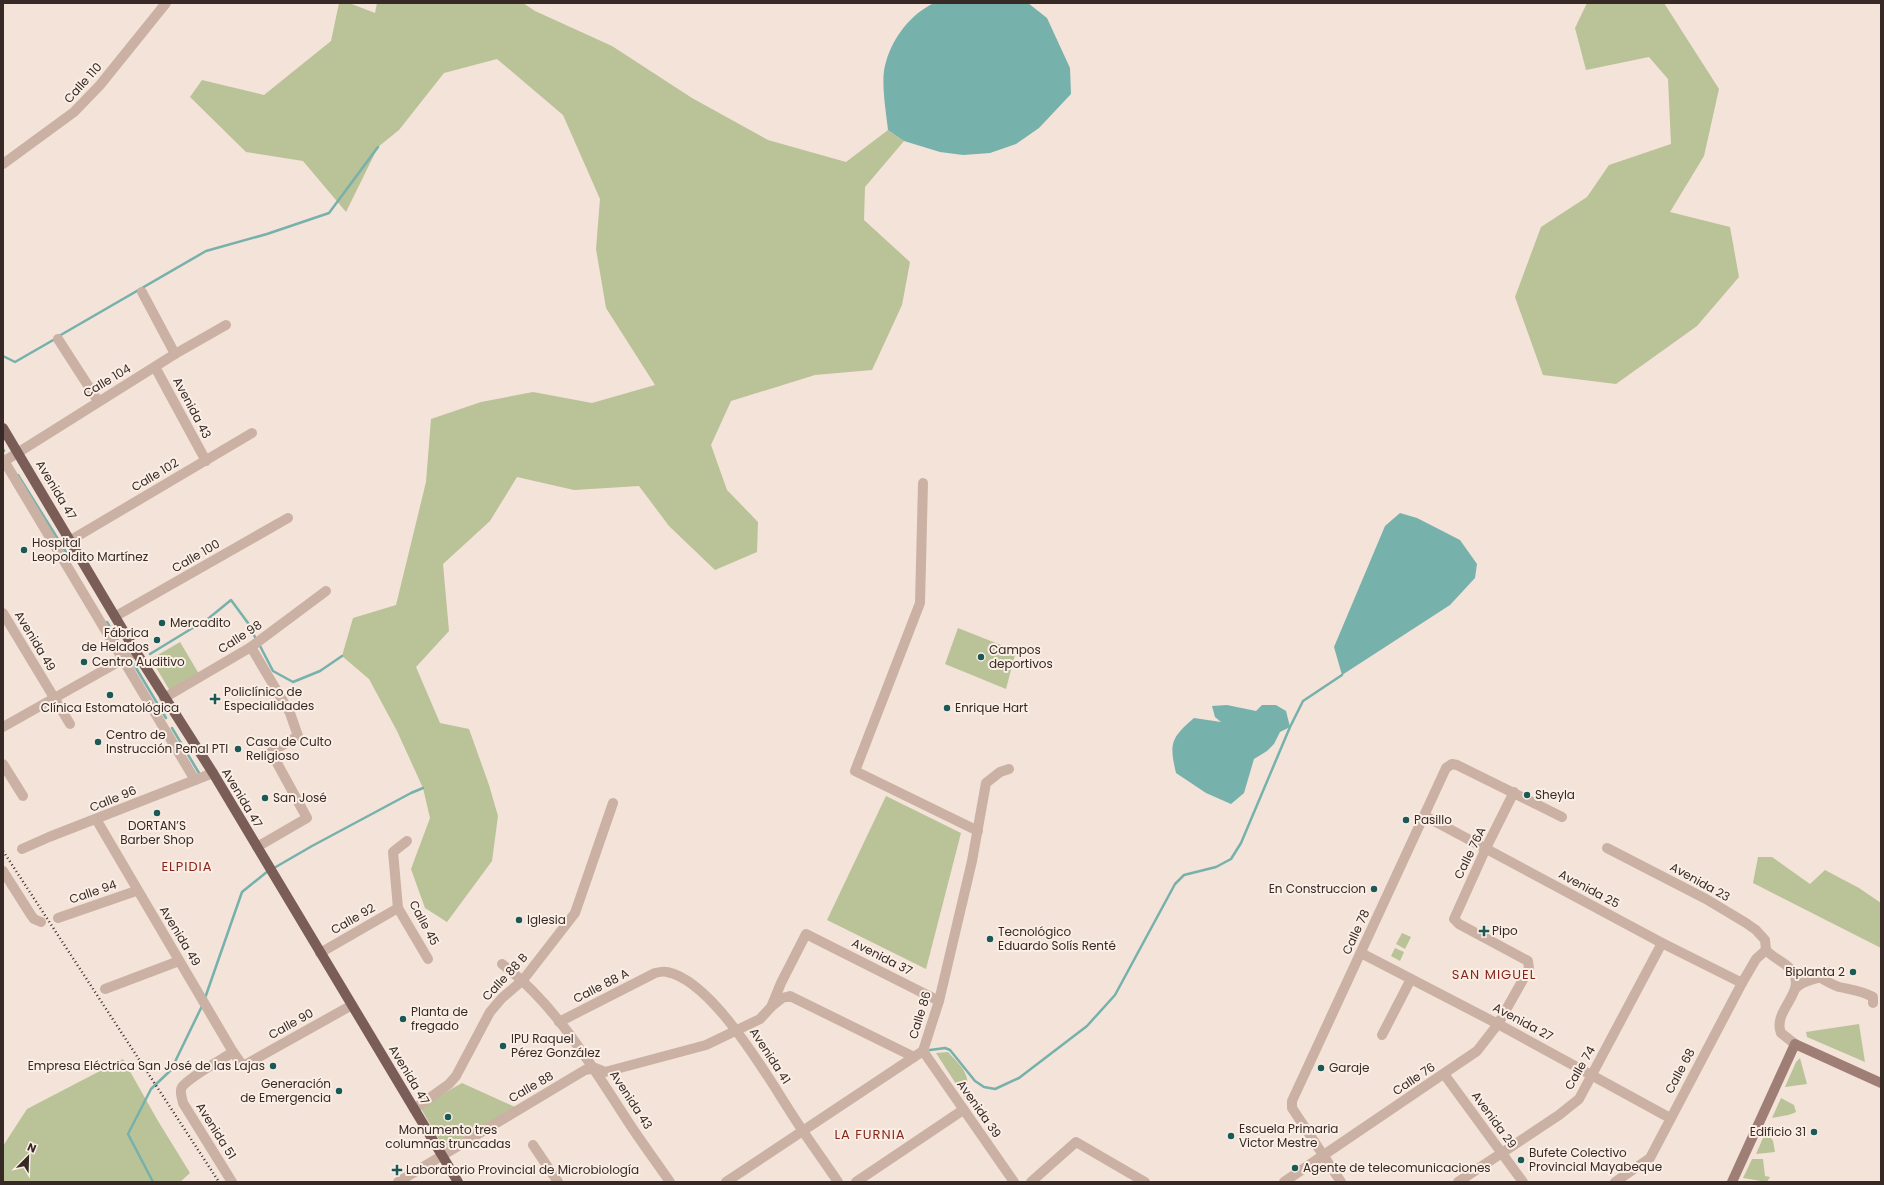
<svg xmlns="http://www.w3.org/2000/svg" width="1884" height="1185" font-family="Poppins,sans-serif">
  <style>
    .green { fill: #bac298 }
    .water { fill: #76b1ab }
    .lines { fill: none; stroke-linecap: round; stroke-linejoin: round }
    .stream { stroke: #76b1ab; stroke-width: 2.5 }
    .street { stroke: #cbb1a4; stroke-width: 10 }
    .secondary { stroke: #9f7f75; stroke-width: 10 }
    .primary { stroke: #795d56; stroke-width: 10 }
    .rail { stroke: #362926; stroke-width: 2.5; stroke-dasharray: 1 3; stroke-linecap: butt }
    .poi-dot { fill: #1a5955; stroke: #faeee5; stroke-width: 1.5 }
    .labels { text-anchor: middle; stroke-width: 4; stroke-linejoin: round; paint-order: stroke }
    .street-label { font-size: 12px; fill: #362926; stroke: #faeee5 }
    .poi-label { font-size: 12px; fill: #362926; stroke: #faeee5; text-anchor: start }
    .neighbourhood-label { font-size: 13px; letter-spacing: 1px; fill: #89261b; stroke: #faeee5 }
  </style>
  <rect width="100%" height="100%" fill="#f3e3d9"/>
  <g class="green">
    <polygon points="339,3 349,3 375,13 377,3 523,3 535,11 612,46 692,98 768,140 846,162 888,130 904,141 865,187 864,220 910,262 902,305 872,370 815,375 731,401 711,445 727,490 758,522 757,552 715,570 669,526 639,486 574,490 517,477 490,521 443,564 449,631 416,667 440,723 469,729 489,785 498,816 492,861 447,922 425,908 411,869 430,818 423,788 397,731 369,679 342,656 353,618 396,605 426,482 431,419 481,402 533,392 592,403 655,385 606,308 596,249 600,199 563,115 497,59 444,73 399,130 378,147 346,212 303,161 246,152 190,97 202,80 264,95 331,41"/>
    <polygon points="1587,3 1664,3 1719,89 1704,156 1670,212 1730,227 1739,277 1697,326 1616,384 1543,375 1515,297 1541,227 1587,197 1609,165 1671,144 1668,79 1649,57 1586,70 1575,28"/>
    <polygon points="958,628 1016,651 1006,689 945,664"/>
    <polygon points="180,642 199,674 170,691 151,659"/>
    <polygon points="886,796 961,833 926,969 827,920"/>
    <polygon points="1758,857 1772,857 1810,884 1825,870 1859,888 1881,903 1881,948 1753,883"/>
    <polygon points="1402,933 1411,937 1405,949 1396,944"/>
    <polygon points="1395,948 1404,952 1400,961 1391,956"/>
    <polygon points="1859,1024 1865,1062 1807,1037 1806,1032"/>
    <path d="M948,1052C962,1067 973,1076 965,1098L936,1053Z"/>
    <polygon points="1800,1058 1807,1084 1785,1087 1796,1062"/>
    <polygon points="123,1059 158,1121 190,1173 180,1182 3,1182 3,1146 27,1109"/>
    <polygon points="462,1083 515,1107 444,1148 420,1107"/>
    <path d="M1781,1098L1794,1105L1796,1112C1788,1116 1781,1116 1772,1118Z"/>
    <polygon points="1766,1131 1773,1141 1775,1152 1756,1154"/>
    <polygon points="1752,1159 1763,1159 1765,1176 1770,1177 1767,1182 1743,1178"/>
  </g>
  <g class="water">
    <path d="M934,3H1028L1047,18L1070,68L1071,94L1039,128L1016,144L990,153L963,155L940,152L904,141L888,130C886,111 880,79 886,62C893,37 911,14 934,3Z"/>
    <polygon points="1400,513 1417,518 1460,540 1477,564 1475,578 1450,605 1342,675 1334,647 1385,526"/>
    <path d="M1227,705L1256,711L1262,705H1276L1286,711L1290,727L1280,732L1274,744L1267,751L1254,759L1244,793L1231,804L1206,793L1176,773C1169,743 1171,738 1194,718L1221,722L1215,717L1212,706Z"/>
  </g>
  <g class="lines">
    <g class="stream">
      <polyline points="59,336 206,251 267,234 329,213 378,147"/>
      <polyline points="3,356 15,362 55,339"/>
      <polyline points="3,449 4,451"/>
      <polyline points="18,475 66,552"/>
      <polyline points="107,622 124,651"/>
      <polyline points="259,644 273,671 293,682 320,671 342,656"/>
      <polyline points="150,654 209,618 231,600 248,623 256,639"/>
      <polyline points="133,663 166,718"/>
      <polyline points="172,728 199,773"/>
      <polyline points="274,868 312,846 411,793 423,788"/>
      <polyline points="205,998 242,892 268,871"/>
      <polyline points="930,1050 945,1048 950,1050 975,1081 984,1087 995,1089 1019,1078 1087,1026 1115,995 1175,884 1184,875 1216,867 1231,859 1241,843 1290,727 1303,701 1342,675"/>
      <polyline points="153,1182 128,1134 151,1089 171,1070 202,1006"/>
    </g>
    <g class="street">
      <polyline points="3,164 74,112 100,85 166,3"/>
      <polyline points="142,292 175,354"/>
      <polyline points="58,339 98,401"/>
      <polyline points="155,367 206,461"/>
      <polyline points="3,459 195,780"/>
      <polyline points="3,462 175,354 226,325"/>
      <polyline points="923,483 920,603 855,771 978,831"/>
      <polyline points="71,540 252,433"/>
      <polyline points="3,613 70,724"/>
      <polyline points="116,616 288,518"/>
      <polyline points="251,647 290,713 298,736 271,752 307,818 257,847"/>
      <polyline points="164,698 251,647 326,591"/>
      <polyline points="3,727 136,652"/>
      <polyline points="3,764 23,796"/>
      <polyline points="1425,816 1662,943 1742,983"/>
      <polyline points="96,819 233,1052 243,1066 352,1005"/>
      <polyline points="407,841 393,852 398,908 428,959"/>
      <polyline points="1607,848 1706,899 1746,923 1756,930 1765,940 1766,950"/>
      <polyline points="22,849 49,837 213,773"/>
      <polyline points="3,871 31,915 34,919 41,922"/>
      <polyline points="58,918 136,891"/>
      <polyline points="320,953 398,908"/>
      <polyline points="1361,953 1498,1024 1670,1118"/>
      <path d="M502,964C554,1003 590,1063 625,1117C639,1139 655,1160 670,1182"/>
      <path d="M1821,978C1826,981 1833,985 1839,987C1852,990 1860,990 1873,997V1003"/>
      <path d="M1796,988C1807,977 1816,982 1829,972"/>
      <polyline points="105,989 179,961"/>
      <polyline points="772,1005 781,983 806,934 939,1001"/>
      <path d="M559,1022L655,973C659,972 664,971 667,972C714,981 770,1081 795,1119C809,1141 824,1161 838,1182"/>
      <polyline points="1382,1035 1411,979"/>
      <polyline points="923,1051 1014,1182"/>
      <polyline points="1444,1074 1523,1182"/>
      <polyline points="414,1109 449,1084 456,1076 490,1012 502,998 523,980 575,913 613,803"/>
      <polyline points="533,1145 558,1182"/>
      <path d="M232,1182L183,1103C182,1097 179,1092 182,1087C189,1077 221,1060 233,1052"/>
      <polyline points="398,1182 585,1070 595,1068 605,1072 706,1045 760,1019 772,1006 782,998 790,996 914,1057"/>
      <polyline points="726,1182 923,1051 939,1001 972,861 986,783 1000,772 1009,769"/>
      <polyline points="856,1182 963,1110"/>
      <polyline points="1031,1182 1076,1142 1145,1182"/>
      <polyline points="1284,1182 1477,1051 1498,1024 1529,969 1528,961 1459,924 1454,919 1486,848 1514,792"/>
      <polyline points="1341,1182 1292,1108 1292,1101 1446,768 1452,764 1457,765 1562,817"/>
      <polyline points="1458,1182 1559,1115 1579,1099 1662,943"/>
      <path d="M1615,1182L1650,1158L1742,983L1756,959L1766,950C1774,959 1787,963 1793,972C1806,993 1772,1011 1781,1033L1795,1044"/>
    </g>
    <polyline class="secondary" points="1732,1182 1795,1044 1881,1083"/>
    <polyline class="primary" points="3,428 136,652 213,773 458,1182"/>
    <polyline class="rail" points="3,851 219,1182"/>
  </g>
  <g class="poi-dot">
    <circle cx="24" cy="550" r="4"/>
    <circle cx="162" cy="623" r="4"/>
    <circle cx="157" cy="640" r="4"/>
    <circle cx="981" cy="657" r="4"/>
    <circle cx="84" cy="662" r="4"/>
    <circle cx="110" cy="695" r="4"/>
    <path d="M213 693h4v4h4v4h-4v4h-4v-4h-4v-4h4z"/>
    <circle cx="947" cy="708" r="4"/>
    <circle cx="98" cy="742" r="4"/>
    <circle cx="238" cy="749" r="4"/>
    <circle cx="1527" cy="795" r="4"/>
    <circle cx="265" cy="798" r="4"/>
    <circle cx="157" cy="813" r="4"/>
    <circle cx="1406" cy="820" r="4"/>
    <circle cx="1374" cy="889" r="4"/>
    <circle cx="519" cy="920" r="4"/>
    <path d="M1482 925h4v4h4v4h-4v4h-4v-4h-4v-4h4z"/>
    <circle cx="990" cy="939" r="4"/>
    <circle cx="1853" cy="972" r="4"/>
    <circle cx="403" cy="1019" r="4"/>
    <circle cx="503" cy="1046" r="4"/>
    <circle cx="273" cy="1066" r="4"/>
    <circle cx="1321" cy="1068" r="4"/>
    <circle cx="339" cy="1091" r="4"/>
    <circle cx="448" cy="1117" r="4"/>
    <circle cx="1814" cy="1132" r="4"/>
    <circle cx="1231" cy="1136" r="4"/>
    <circle cx="1521" cy="1160" r="4"/>
    <circle cx="1295" cy="1168" r="4"/>
    <path d="M395 1164h4v4h4v4h-4v4h-4v-4h-4v-4h4z"/>
  </g>
  <g class="labels">
    <g class="street-label">
      <text transform="translate(83 83) rotate(-48)" y="4">Calle 110</text>
      <text transform="translate(107 381) rotate(-31)" y="4">Calle 104</text>
      <text transform="translate(192 408) rotate(62)" y="4">Avenida 43</text>
      <text transform="translate(155 475) rotate(-31)" y="4">Calle 102</text>
      <text transform="translate(56 490) rotate(59)" y="4">Avenida 47</text>
      <text transform="translate(196 556) rotate(-30)" y="4">Calle 100</text>
      <text transform="translate(240 637) rotate(-33)" y="4">Calle 98</text>
      <text transform="translate(35 641) rotate(59)" y="4">Avenida 49</text>
      <text transform="translate(242 798) rotate(59)" y="4">Avenida 47</text>
      <text transform="translate(113 799) rotate(-22)" y="4">Calle 96</text>
      <text transform="translate(1470 853) rotate(-64)" y="4">Calle 76A</text>
      <text transform="translate(1700 882) rotate(29)" y="4">Avenida 23</text>
      <text transform="translate(1589 889) rotate(28)" y="4">Avenida 25</text>
      <text transform="translate(93 892) rotate(-19)" y="4">Calle 94</text>
      <text transform="translate(353 919) rotate(-30)" y="4">Calle 92</text>
      <text transform="translate(424 923) rotate(62)" y="4">Calle 45</text>
      <text transform="translate(1356 932) rotate(-65)" y="4">Calle 78</text>
      <text transform="translate(180 936) rotate(59)" y="4">Avenida 49</text>
      <text transform="translate(882 957) rotate(27)" y="4">Avenida 37</text>
      <text transform="translate(505 977) rotate(-47)" y="4">Calle 88 B</text>
      <text transform="translate(601 986) rotate(-27)" y="4">Calle 88 A</text>
      <text transform="translate(920 1015) rotate(-73)" y="4">Calle 86</text>
      <text transform="translate(1523 1022) rotate(28)" y="4">Avenida 27</text>
      <text transform="translate(291 1024) rotate(-29)" y="4">Calle 90</text>
      <text transform="translate(770 1056) rotate(57)" y="4">Avenida 41</text>
      <text transform="translate(1580 1068) rotate(-60)" y="4">Calle 74</text>
      <text transform="translate(1680 1071) rotate(-62)" y="4">Calle 68</text>
      <text transform="translate(409 1075) rotate(59)" y="4">Avenida 47</text>
      <text transform="translate(1414 1079) rotate(-34)" y="4">Calle 76</text>
      <text transform="translate(531 1087) rotate(-30)" y="4">Calle 88</text>
      <text transform="translate(631 1100) rotate(57)" y="4">Avenida 43</text>
      <text transform="translate(979 1109) rotate(55)" y="4">Avenida 39</text>
      <text transform="translate(1494 1120) rotate(54)" y="4">Avenida 29</text>
      <text transform="translate(216 1131) rotate(58)" y="4">Avenida 51</text>
    </g>
    <g class="poi-label">
      <text x="32" y="547">Hospital<tspan x="32" dy="14">Leopoldito Martínez</tspan></text>
      <text x="170" y="627">Mercadito</text>
      <text x="149" y="637" text-anchor="end">Fábrica<tspan x="149" dy="14">de Helados</tspan></text>
      <text x="989" y="654">Campos<tspan x="989" dy="14">deportivos</tspan></text>
      <text x="92" y="666">Centro Auditivo</text>
      <text x="224" y="696">Policlínico de<tspan x="224" dy="14">Especialidades</tspan></text>
      <text x="110" y="712" text-anchor="middle">Clínica Estomatológica</text>
      <text x="955" y="712">Enrique Hart</text>
      <text x="106" y="739">Centro de<tspan x="106" dy="14">Instrucción Penal PTI</tspan></text>
      <text x="246" y="746">Casa de Culto<tspan x="246" dy="14">Religioso</tspan></text>
      <text x="1535" y="799">Sheyla</text>
      <text x="273" y="802">San José</text>
      <text x="1414" y="824">Pasillo</text>
      <text x="157" y="830" text-anchor="middle">DORTAN’S<tspan x="157" dy="14">Barber Shop</tspan></text>
      <text x="1366" y="893" text-anchor="end">En Construccion</text>
      <text x="527" y="924">Iglesia</text>
      <text x="1492" y="935">Pipo</text>
      <text x="998" y="936">Tecnológico<tspan x="998" dy="14">Eduardo Solís Renté</tspan></text>
      <text x="1845" y="976" text-anchor="end">Biplanta 2</text>
      <text x="411" y="1016">Planta de<tspan x="411" dy="14">fregado</tspan></text>
      <text x="511" y="1043">IPU Raquel<tspan x="511" dy="14">Pérez González</tspan></text>
      <text x="265" y="1070" text-anchor="end">Empresa Eléctrica San José de las Lajas</text>
      <text x="1329" y="1072">Garaje</text>
      <text x="331" y="1088" text-anchor="end">Generación<tspan x="331" dy="14">de Emergencia</tspan></text>
      <text x="1239" y="1133">Escuela Primaria<tspan x="1239" dy="14">Victor Mestre</tspan></text>
      <text x="448" y="1134" text-anchor="middle">Monumento tres<tspan x="448" dy="14">columnas truncadas</tspan></text>
      <text x="1806" y="1136" text-anchor="end">Edificio 31</text>
      <text x="1529" y="1157">Bufete Colectivo<tspan x="1529" dy="14">Provincial Mayabeque</tspan></text>
      <text x="1303" y="1172">Agente de telecomunicaciones</text>
      <text x="406" y="1174">Laboratorio Provincial de Microbiología</text>
    </g>
    <g class="neighbourhood-label">
      <text x="187" y="871">ELPIDIA</text>
      <text x="1494" y="979">SAN MIGUEL</text>
      <text x="870" y="1139">LA FURNIA</text>
    </g>
  </g>
  <rect width="1884" height="1185" fill="none" stroke="#362926" stroke-width="8"/>
  <g transform="translate(28 1157) rotate(23)" stroke="#faeee5" stroke-width="3" paint-order="stroke">
  <path d="M0-3L7 15L0 10L-7 15Z" fill="#362926"/>
  <text y="-6" font-size="11" font-weight="bold" text-anchor="middle" fill="#362926">N</text>
  </g>
</svg>
